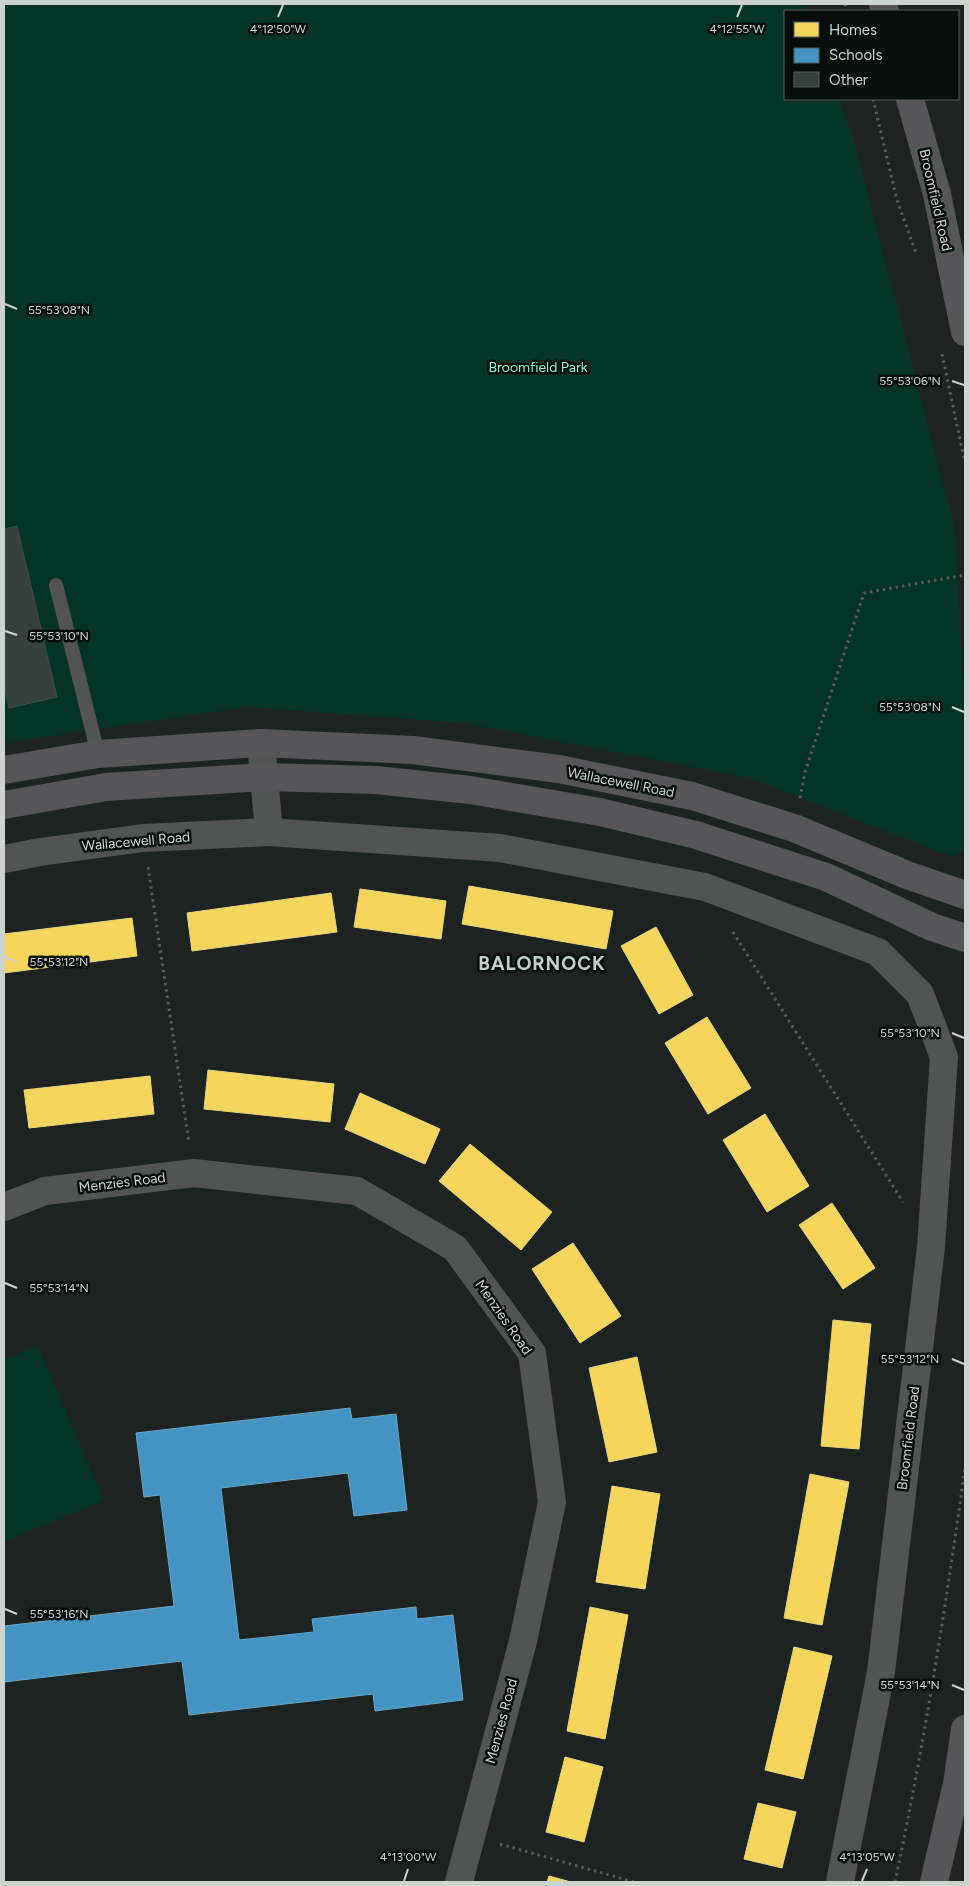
<svg xmlns="http://www.w3.org/2000/svg" width="969" height="1886" font-family="Figtree,sans-serif">
  <style>
    .green { fill: #043425 }
    .homes { fill: #f6d55c; stroke: #e9d57f }
    .schools { fill: #4393c3; stroke: #6ca6c7 }
    .building { fill: #36413d; stroke: #444b48 }
    .lines { fill: none; stroke-linecap: round; stroke-linejoin: round }
    .path { stroke: #585a5a; stroke-width: 3; stroke-dasharray: 2.5 4; stroke-linecap: butt }
    .lane { stroke: #525454; stroke-width: 14 }
    .street { stroke: #525454; stroke-width: 28 }
    .secondary { stroke: #565658; stroke-width: 28 }
    .ticks { fill: none; stroke: #ccd4d0; stroke-width: 2 }
    .labels { text-anchor: middle; stroke-width: 5; stroke-linejoin: round; paint-order: stroke }
    .street-label { font-size: 14px; fill: #ccd4d0; stroke: #080e0b }
    .park-label { font-size: 14px; fill: #7dffcd; stroke: #080e0b }
    .district-label { font-size: 19px; font-weight: bold; letter-spacing: 1px; fill: #c0d1c9; stroke: #080e0b }
    .ticks-label { font-size: 12px; text-anchor: middle; fill: #ccd4d0; stroke: #080e0b; stroke-width: 5; stroke-linejoin: round; paint-order: stroke }
  </style>
  <rect width="100%" height="100%" fill="#1c2320"/>
  <g class="green">
    <polygon points="4,4 804,4 807,11 785,11 785,99 839,99 853,137 955,529 965,706 965,852 949,856 749,778 465,723 247,707 4,743"/>
    <polygon points="38,1346 104,1500 4,1542 4,1360"/>
  </g>
  <g class="homes">
    <polygon points="469,886 613,911 606,949 462,924"/>
    <polygon points="360,889 446,901 441,939 354,927"/>
    <polygon points="331,893 337,932 192,951 187,913"/>
    <polygon points="132,918 137,956 4,973 4,934"/>
    <polygon points="656,927 693,995 659,1014 621,946"/>
    <polygon points="707,1017 751,1088 708,1114 665,1043"/>
    <polygon points="208,1070 334,1084 330,1122 204,1109"/>
    <polygon points="150,1076 154,1114 29,1128 24,1090"/>
    <polygon points="360,1093 440,1129 425,1164 345,1129"/>
    <polygon points="765,1114 809,1186 767,1212 723,1140"/>
    <polygon points="470,1144 552,1212 521,1250 439,1181"/>
    <polygon points="832,1203 875,1268 843,1289 799,1225"/>
    <polygon points="573,1243 621,1316 580,1343 532,1269"/>
    <polygon points="833,1320 871,1324 859,1449 821,1446"/>
    <polygon points="637,1357 657,1452 609,1462 589,1368"/>
    <polygon points="810,1474 849,1482 822,1625 784,1618"/>
    <polygon points="612,1486 660,1494 645,1589 596,1582"/>
    <polygon points="590,1607 628,1615 605,1739 567,1731"/>
    <polygon points="794,1647 832,1656 803,1779 765,1770"/>
    <polygon points="565,1757 603,1767 584,1842 546,1832"/>
    <polygon points="758,1803 796,1812 782,1868 744,1859"/>
    <polygon points="549,1876 571,1882 547,1882"/>
  </g>
  <polygon class="schools" points="350,1408 352,1419 396,1414 407,1510 354,1516 348,1473 221,1488 239,1640 314,1632 312,1619 416,1607 417,1619 453,1615 463,1700 375,1711 373,1694 189,1715 182,1661 4,1682 4,1626 174,1606 160,1495 144,1497 136,1433"/>
  <polygon class="building" points="17,526 57,697 9,708 4,685 4,529"/>
  <g class="lines">
    <g class="path">
      <polyline points="845,4 847,11"/>
      <polyline points="873,99 897,200 916,253"/>
      <polyline points="942,354 965,463"/>
      <polyline points="800,798 805,772 864,593 965,575"/>
      <polyline points="148,867 189,1143"/>
      <polyline points="733,932 903,1202"/>
      <polyline points="500,1844 634,1882"/>
      <path d="M895,1882C924,1745 946,1606 965,1467"/>
    </g>
    <polyline class="lane" points="56,585 98,754"/>
    <g class="street">
      <polyline points="261,743 269,832"/>
      <polyline points="4,859 40,852 143,838 269,832 500,848 705,887 878,952 920,994 944,1057 931,1247 881,1672 840,1882"/>
      <polyline points="4,1207 45,1191 194,1173 357,1191 455,1248 532,1353 552,1502 523,1641 459,1882"/>
    </g>
    <g class="secondary">
      <polyline points="883,4 885,11"/>
      <polyline points="910,99 937,194 965,332"/>
      <polyline points="4,770 98,754 261,743 413,750 559,769 692,796 794,828 907,875 965,895"/>
      <polyline points="4,805 106,787 265,777 376,780 470,790 600,812 696,835 826,877 932,927 965,938"/>
      <polyline points="934,1882 957,1784 965,1729"/>
    </g>
  </g>
  <path class="ticks" d="M278,17L283,5M737,17L742,5M5,304L17,309M952,381L964,385M5,631L17,635M952,707L964,712M5,957L17,962M952,1033L964,1038M5,1283L17,1288M952,1359L964,1364M5,1609L17,1614M952,1685L964,1690M404,1881L408,1869M862,1881L867,1869"/>
  <g class="labels">
    <g class="street-label">
      <text transform="translate(936 200) rotate(77)" y="5">Broomfield Road</text>
      <text transform="translate(621 782) rotate(11)" y="5">Wallacewell Road</text>
      <text transform="translate(136 841) rotate(-5)" y="5">Wallacewell Road</text>
      <text transform="translate(122 1182) rotate(-7)" y="5">Menzies Road</text>
      <text transform="translate(504 1317) rotate(55)" y="5">Menzies Road</text>
      <text transform="translate(908 1438) rotate(-83)" y="5">Broomfield Road</text>
      <text transform="translate(501 1721) rotate(-75)" y="5">Menzies Road</text>
    </g>
    <g class="park-label">
      <text x="538" y="372">Broomfield Park</text>
    </g>
    <g class="district-label">
      <text x="542" y="970">BALORNOCK</text>
    </g>
  </g>
  <g class="ticks-label">
    <text x="737" y="33">4°12'55"W</text>
    <text x="278" y="33">4°12'50"W</text>
    <text x="59" y="314">55°53'08"N</text>
    <text x="910" y="385">55°53'06"N</text>
    <text x="59" y="640">55°53'10"N</text>
    <text x="910" y="711">55°53'08"N</text>
    <text x="59" y="966">55°53'12"N</text>
    <text x="910" y="1037">55°53'10"N</text>
    <text x="59" y="1292">55°53'14"N</text>
    <text x="910" y="1363">55°53'12"N</text>
    <text x="59" y="1618">55°53'16"N</text>
    <text x="910" y="1689">55°53'14"N</text>
    <text x="408" y="1861">4°13'00"W</text>
    <text x="867" y="1861">4°13'05"W</text>
  </g>
  <rect width="969" height="1886" fill="none" stroke="#ccd4d0" stroke-width="10"/>
  <rect x="784" y="10" width="175" height="90" fill="#080e0b" stroke="#565d5a"/>
  <rect x="794" y="22" width="25" height="15" fill="#f6d55c" stroke="#565d5a"/>
  <text x="829" y="35" font-size="15" fill="#ccd4d0">Homes</text>
  <rect x="794" y="48" width="25" height="15" fill="#4393c3" stroke="#565d5a"/>
  <text x="829" y="60" font-size="15" fill="#ccd4d0">Schools</text>
  <rect x="794" y="72" width="25" height="15" fill="#36413d" stroke="#565d5a"/>
  <text x="829" y="85" font-size="15" fill="#ccd4d0">Other</text>
</svg>
